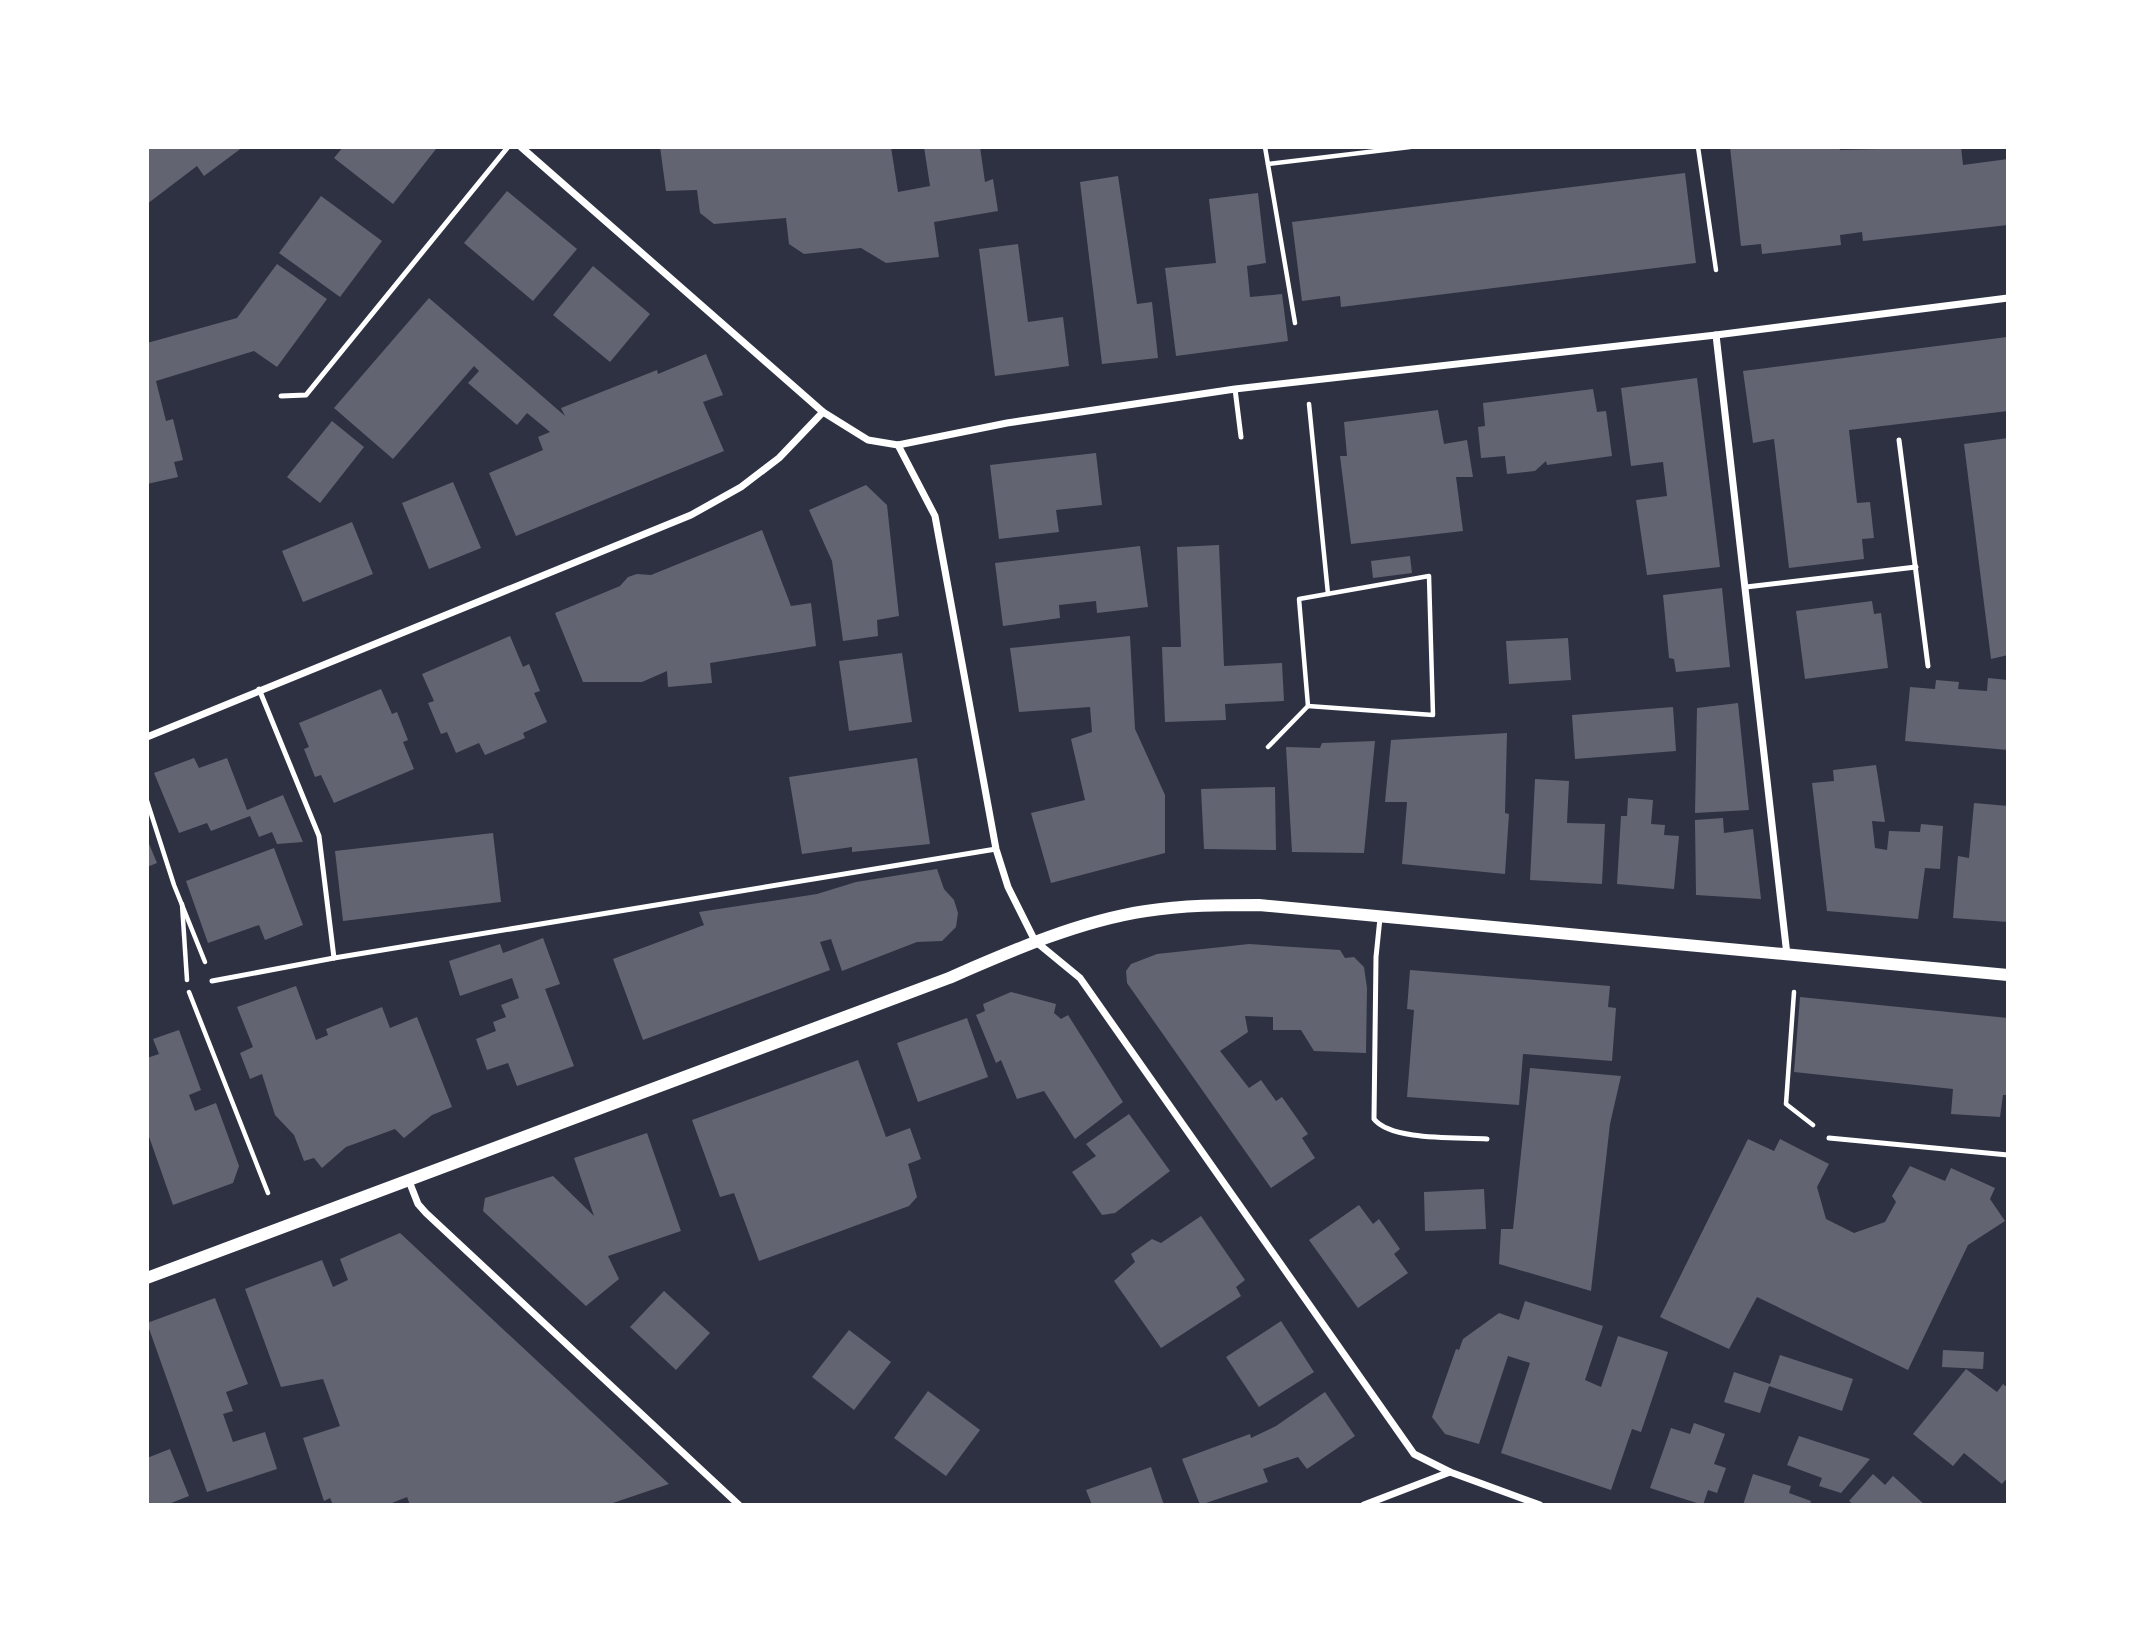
<svg xmlns="http://www.w3.org/2000/svg" width="2155" height="1652" font-family="'Noto Sans',sans-serif">
  <style>
    .building { fill: #626471 }
    .lines { fill: none; stroke-linecap: round; stroke-linejoin: round }
    .path { stroke: #fff; stroke-width: 4.5 }
    .service { stroke: #fff; stroke-width: 5 }
    .minor { stroke: #fff; stroke-width: 7 }
    .tertiary { stroke: #fff; stroke-width: 12 }
  </style>
  <rect width="100%" height="100%" fill="#2d3142"/>
  <g class="building">
    <polygon points="147,147 243,147 204,176 197,166 147,204"/>
    <polygon points="343,147 433,147 436,149 393,204 334,158"/>
    <polygon points="660,147 891,147 898,192 930,186 924,147 980,147 985,182 993,179 998,211 934,222 939,257 886,263 861,248 804,254 789,244 786,218 714,224 700,213 697,190 666,191"/>
    <polygon points="1730,147 1839,147 1840,150 1961,147 1963,165 2008,159 2008,225 1863,241 1862,232 1840,235 1841,245 1762,254 1761,244 1741,246"/>
    <polygon points="1685,173 1696,263 1341,307 1340,296 1302,301 1292,222"/>
    <polygon points="1118,176 1137,304 1152,302 1158,358 1102,364 1080,182"/>
    <polygon points="507,191 577,249 533,301 464,243"/>
    <polygon points="1258,193 1266,263 1247,266 1250,297 1282,294 1288,341 1176,356 1165,268 1216,263 1209,199"/>
    <polygon points="321,196 382,241 340,297 279,253"/>
    <polygon points="1018,244 1028,322 1063,317 1069,366 995,376 979,249"/>
    <polygon points="277,264 327,299 277,367 254,351 156,381 166,421 173,419 183,460 174,462 178,477 147,484 147,343 237,318"/>
    <polygon points="593,266 650,314 610,362 553,315"/>
    <polygon points="429,298 565,416 561,408 657,370 658,374 706,354 723,395 703,402 724,451 516,536 489,473 543,450 538,437 550,432 527,413 517,425 468,383 479,371 474,366 393,459 334,408"/>
    <polygon points="2007,337 2008,411 1849,430 1857,503 1870,502 1874,538 1862,539 1864,559 1789,568 1774,439 1753,443 1743,371"/>
    <polygon points="1697,378 1720,567 1647,575 1636,500 1667,496 1663,462 1631,466 1621,388"/>
    <polygon points="1593,389 1597,412 1606,411 1612,456 1547,465 1546,461 1535,471 1507,474 1505,456 1481,458 1478,427 1485,426 1483,403"/>
    <polygon points="1438,410 1444,444 1467,440 1473,477 1456,477 1463,531 1351,544 1340,456 1347,456 1344,422"/>
    <polygon points="332,421 364,447 320,503 287,477"/>
    <polygon points="2008,438 2008,655 1991,659 1964,444"/>
    <polygon points="1096,453 1102,505 1056,510 1059,532 999,539 990,465"/>
    <polygon points="453,482 481,548 429,569 402,503"/>
    <polygon points="866,485 887,505 899,616 877,620 878,636 843,641 832,561 809,510"/>
    <polygon points="352,522 373,574 303,602 282,551"/>
    <polygon points="762,530 791,606 811,603 816,646 710,663 712,683 668,687 667,671 642,682 583,682 555,613 620,586 628,577 637,574 651,575"/>
    <polygon points="1219,545 1224,666 1282,663 1284,701 1225,704 1226,720 1165,722 1162,647 1181,647 1177,547"/>
    <polygon points="1140,546 1148,607 1097,613 1096,601 1059,605 1060,618 1003,626 995,563"/>
    <polygon points="1410,556 1412,573 1373,578 1371,561"/>
    <polygon points="1722,588 1730,667 1676,672 1674,659 1669,658 1663,595"/>
    <polygon points="1872,601 1874,614 1881,613 1888,668 1805,679 1796,611"/>
    <polygon points="510,636 523,667 529,664 540,691 534,693 547,722 523,733 525,738 485,755 479,743 456,753 447,732 441,734 428,703 434,701 422,674"/>
    <polygon points="1130,636 1135,729 1165,795 1165,853 1051,883 1031,813 1085,800 1071,739 1092,732 1090,707 1019,712 1010,648"/>
    <polygon points="1568,638 1571,680 1509,684 1506,641"/>
    <polygon points="902,653 912,722 849,731 839,661"/>
    <polygon points="1988,678 2008,680 2008,750 1905,741 1910,687 1935,689 1936,680 1959,682 1958,689 1987,691"/>
    <polygon points="381,689 392,714 397,712 408,740 403,742 414,769 334,803 321,775 315,777 304,749 309,747 299,723"/>
    <polygon points="1738,703 1749,810 1695,813 1697,708"/>
    <polygon points="1673,707 1676,751 1575,759 1572,715"/>
    <polygon points="1507,733 1505,813 1509,814 1505,874 1402,864 1407,802 1385,802 1391,740"/>
    <polygon points="1375,741 1364,853 1292,852 1286,747 1320,748 1322,743"/>
    <polygon points="194,758 199,768 227,758 247,810 283,795 303,842 277,844 272,832 259,837 250,816 211,831 207,823 179,833 154,773"/>
    <polygon points="917,758 930,844 852,852 852,847 802,854 789,777"/>
    <polygon points="1876,765 1885,822 1872,821 1875,848 1887,850 1889,831 1920,832 1921,824 1943,826 1940,869 1925,868 1918,919 1827,911 1812,783 1834,781 1833,770"/>
    <polygon points="1535,779 1569,781 1567,823 1605,824 1602,884 1530,880"/>
    <polygon points="1275,787 1276,850 1204,849 1201,789"/>
    <polygon points="1628,798 1653,800 1651,824 1665,825 1664,835 1679,836 1674,889 1617,884 1621,816 1627,816"/>
    <polygon points="1974,803 2008,806 2008,922 1953,918 1958,856 1969,858"/>
    <polygon points="1723,818 1724,833 1753,829 1761,899 1696,895 1695,820"/>
    <polygon points="493,833 501,902 343,921 335,851"/>
    <polygon points="147,839 157,863 147,867"/>
    <polygon points="274,848 303,925 265,940 259,925 208,943 186,881"/>
    <polygon points="937,869 944,889 954,900 958,913 956,927 942,941 917,942 842,971 831,939 820,942 830,970 643,1040 613,959 704,925 699,912 817,894 856,882"/>
    <polygon points="543,938 560,984 545,989 574,1066 517,1086 508,1063 487,1070 476,1039 496,1031 493,1022 506,1017 501,1005 519,998 512,978 460,996 449,961 500,944 503,953"/>
    <polygon points="1249,944 1340,950 1345,958 1354,957 1364,967 1367,988 1366,1053 1314,1051 1301,1030 1273,1030 1273,1017 1245,1016 1248,1032 1220,1051 1249,1088 1261,1080 1276,1101 1282,1097 1308,1134 1302,1138 1315,1158 1271,1188 1127,983 1126,971 1131,964 1157,954"/>
    <polygon points="1410,970 1610,986 1608,1007 1616,1008 1612,1061 1523,1054 1519,1105 1407,1097 1414,1010 1407,1009"/>
    <polygon points="296,986 316,1040 328,1035 326,1029 382,1007 390,1028 417,1017 452,1107 432,1115 404,1138 395,1129 346,1147 322,1168 314,1158 304,1161 294,1135 275,1115 262,1074 250,1079 240,1053 253,1047 237,1007"/>
    <polygon points="1011,992 1056,1004 1054,1013 1061,1019 1068,1015 1123,1102 1075,1139 1044,1091 1017,1099 1001,1060 996,1063 976,1015 985,1011 983,1004"/>
    <polygon points="1800,997 2008,1018 2008,1095 2003,1095 2000,1117 1951,1114 1953,1089 1794,1072"/>
    <polygon points="967,1018 988,1077 918,1102 897,1043"/>
    <polygon points="179,1030 201,1090 189,1095 195,1111 216,1103 239,1166 233,1183 173,1205 147,1131 147,1058 159,1054 153,1039"/>
    <polygon points="858,1060 886,1137 910,1128 921,1159 908,1164 917,1197 909,1206 759,1261 734,1193 720,1197 692,1120"/>
    <polygon points="1530,1068 1621,1076 1610,1124 1591,1291 1499,1264 1501,1229 1513,1229"/>
    <polygon points="1129,1114 1170,1171 1115,1213 1102,1215 1072,1172 1096,1156 1086,1144"/>
    <polygon points="647,1133 681,1231 608,1256 619,1279 586,1306 483,1211 485,1198 553,1176 594,1216 574,1158"/>
    <polygon points="1748,1139 1774,1151 1780,1139 1829,1164 1817,1187 1826,1219 1854,1233 1885,1222 1896,1202 1892,1196 1910,1166 1945,1181 1951,1168 1995,1188 1990,1199 2005,1221 1968,1245 1908,1370 1757,1297 1729,1349 1660,1317"/>
    <polygon points="1484,1189 1486,1229 1425,1231 1424,1192"/>
    <polygon points="1359,1205 1373,1224 1379,1219 1400,1249 1394,1254 1408,1273 1358,1308 1309,1240"/>
    <polygon points="1201,1216 1245,1280 1236,1287 1241,1296 1161,1348 1114,1281 1135,1262 1131,1254 1152,1239 1161,1243"/>
    <polygon points="400,1233 669,1484 607,1505 410,1505 407,1497 387,1505 333,1505 330,1498 324,1501 303,1438 340,1426 323,1379 281,1387 245,1289 322,1260 333,1287 348,1280 340,1259"/>
    <polygon points="664,1291 710,1333 676,1370 630,1327"/>
    <polygon points="215,1298 248,1384 226,1392 233,1411 223,1414 233,1442 265,1432 277,1469 207,1492 147,1323"/>
    <polygon points="1525,1301 1603,1326 1585,1380 1601,1387 1618,1336 1668,1352 1641,1432 1632,1429 1611,1490 1501,1453 1530,1363 1508,1356 1479,1444 1445,1434 1432,1417 1456,1349 1459,1350 1463,1339 1499,1313 1519,1320"/>
    <polygon points="1281,1321 1314,1372 1259,1407 1226,1357"/>
    <polygon points="849,1330 891,1362 854,1410 812,1377"/>
    <polygon points="1943,1350 1984,1352 1983,1369 1942,1367"/>
    <polygon points="1780,1355 1853,1379 1842,1411 1769,1386 1760,1413 1724,1402 1734,1372 1770,1384"/>
    <polygon points="1966,1369 1997,1392 2003,1384 2008,1388 2008,1477 2002,1484 1964,1453 1953,1466 1913,1434"/>
    <polygon points="928,1391 980,1430 946,1476 894,1438"/>
    <polygon points="1325,1392 1355,1436 1307,1469 1298,1457 1263,1469 1268,1482 1200,1505 1182,1459 1250,1434 1251,1438 1276,1426"/>
    <polygon points="1694,1423 1725,1434 1714,1464 1726,1468 1717,1493 1708,1490 1703,1505 1650,1488 1671,1428 1690,1434"/>
    <polygon points="1799,1436 1870,1459 1841,1493 1819,1486 1822,1478 1787,1465"/>
    <polygon points="170,1449 189,1496 166,1505 147,1505 147,1458"/>
    <polygon points="1151,1467 1164,1505 1092,1505 1086,1490"/>
    <polygon points="1753,1474 1791,1486 1789,1493 1811,1501 1810,1505 1743,1505"/>
    <polygon points="1873,1474 1885,1485 1893,1476 1925,1505 1854,1505 1849,1501"/>
  </g>
  <g class="lines">
    <g class="path">
      <polyline points="1265,147 1295,323"/>
      <polyline points="1698,147 1716,270"/>
      <polyline points="1268,164 1410,147"/>
      <polyline points="1309,404 1328,594"/>
      <polygon points="1429,576 1433,715 1308,706 1299,599"/>
      <polyline points="1268,747 1308,706"/>
      <polyline points="147,801 174,885 205,962"/>
      <polyline points="182,904 187,980"/>
      <polyline points="189,992 268,1193"/>
      <polyline points="1794,992 1786,1104 1813,1125"/>
    </g>
    <g class="service">
      <polyline points="1235,389 1241,437"/>
      <polyline points="281,396 306,395 508,147"/>
      <polyline points="1899,440 1928,666"/>
      <polyline points="1746,587 1916,567"/>
      <polyline points="259,689 319,836 334,958 996,849"/>
      <path d="M1380,918L1376,957L1374,1119C1391,1141 1459,1137 1487,1139"/>
      <polyline points="212,981 334,958"/>
      <polyline points="1829,1138 2008,1155"/>
    </g>
    <g class="minor">
      <polyline points="521,147 823,412 868,440 898,445 1007,423 1235,389 1716,335 2008,298"/>
      <polyline points="1716,335 1787,955"/>
      <polyline points="898,445 935,516 996,849 1008,887 1035,941 1080,978 1414,1454 1450,1472 1540,1505"/>
      <polyline points="147,737 691,515 741,487 779,458 823,412"/>
      <polyline points="409,1181 418,1204 426,1213 739,1505"/>
      <polyline points="1364,1505 1450,1472"/>
    </g>
    <path class="tertiary" d="M147,1278L949,978C1011,951 1079,921 1146,911C1184,905 1221,905 1259,905L2008,975"/>
  </g>
  <rect width="2155" height="1652" fill="none" stroke="#ffffff" stroke-width="298"/>
</svg>
